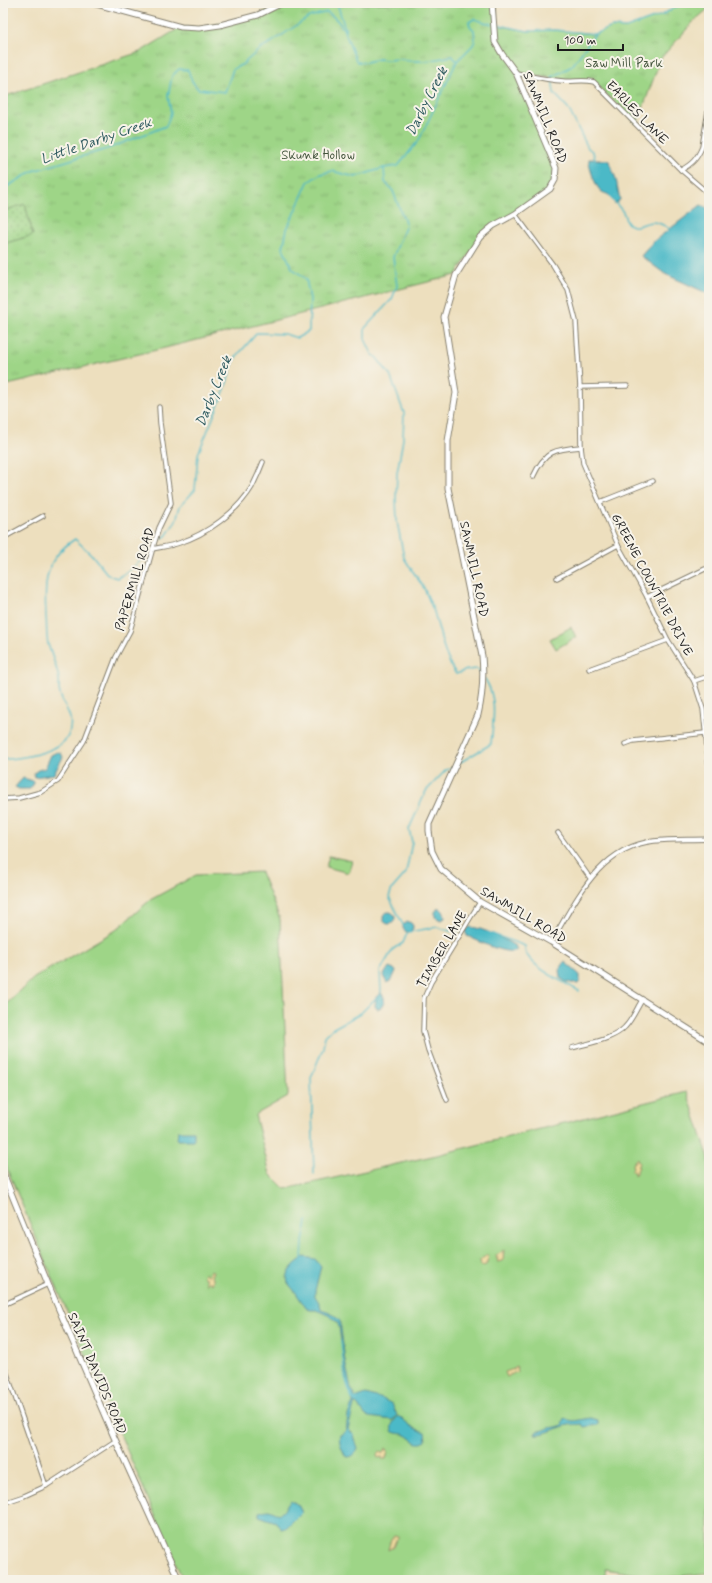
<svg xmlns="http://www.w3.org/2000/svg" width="712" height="1583" font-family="Mynerve,sans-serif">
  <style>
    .grass { fill: #9ed587; stroke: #5d7852 }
    .sand { fill: url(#sand-dots); stroke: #857b5d }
    .park { fill: url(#park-tufts); stroke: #5d7852 }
    .garden { fill: url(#garden-dots); stroke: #5d7852 }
    .water { fill: #4cb9c7; stroke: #346a72 }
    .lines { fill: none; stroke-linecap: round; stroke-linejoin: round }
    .stream { stroke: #4cb9c7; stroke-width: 1.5 }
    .street-casing { stroke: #847e6d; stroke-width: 5.5 }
    .secondary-casing { stroke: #847e6d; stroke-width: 7 }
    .street { stroke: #fff; stroke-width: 3.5 }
    .secondary { stroke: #fff; stroke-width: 5 }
    .labels { text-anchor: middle; stroke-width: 4; stroke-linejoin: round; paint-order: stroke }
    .park-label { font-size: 13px; fill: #43543c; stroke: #f7f3e8 }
    .street-label { font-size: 13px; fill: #1c1c1c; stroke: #f7f3e8 }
    .water-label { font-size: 14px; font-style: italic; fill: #2f5b60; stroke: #f7f3e8 }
  </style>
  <defs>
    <pattern id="sand-dots" width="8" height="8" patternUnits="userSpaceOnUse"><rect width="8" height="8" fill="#eeda9e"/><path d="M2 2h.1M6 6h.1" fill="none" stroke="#ccba88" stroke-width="1.8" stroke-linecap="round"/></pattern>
    <pattern id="park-tufts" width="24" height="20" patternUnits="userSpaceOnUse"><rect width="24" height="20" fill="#9ed587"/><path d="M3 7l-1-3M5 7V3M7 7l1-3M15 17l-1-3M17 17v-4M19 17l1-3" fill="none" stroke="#88b674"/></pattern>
    <pattern id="garden-dots" width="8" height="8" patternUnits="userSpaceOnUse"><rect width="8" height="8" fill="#9ed587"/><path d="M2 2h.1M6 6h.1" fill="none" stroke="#88b674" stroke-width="1.8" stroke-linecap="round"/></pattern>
  </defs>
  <rect width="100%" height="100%" fill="#f7f3e8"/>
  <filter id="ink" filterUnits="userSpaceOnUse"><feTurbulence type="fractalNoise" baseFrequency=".025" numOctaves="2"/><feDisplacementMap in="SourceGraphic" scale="8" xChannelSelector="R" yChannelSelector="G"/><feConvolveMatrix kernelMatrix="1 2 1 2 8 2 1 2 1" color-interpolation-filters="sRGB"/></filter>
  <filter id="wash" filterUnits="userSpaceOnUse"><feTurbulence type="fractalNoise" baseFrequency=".012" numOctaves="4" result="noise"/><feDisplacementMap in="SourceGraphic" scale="16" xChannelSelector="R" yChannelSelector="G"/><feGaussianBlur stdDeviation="0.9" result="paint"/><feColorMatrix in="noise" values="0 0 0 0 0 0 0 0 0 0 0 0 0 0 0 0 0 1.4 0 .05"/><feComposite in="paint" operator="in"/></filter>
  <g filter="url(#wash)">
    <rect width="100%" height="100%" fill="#eddfbe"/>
    <g class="grass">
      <polygon points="571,627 576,637 556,649 550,639"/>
      <polygon points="329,856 352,861 349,873 326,867"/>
      <polygon points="261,872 280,919 288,1096 255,1115 270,1174 285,1189 437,1155 687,1092 709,1158 709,1573 661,1578 605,1569 607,1578 606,1580 183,1580 54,1281 3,1159 3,1007 34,978 116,930 150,900 196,875"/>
    </g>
    <g class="sand">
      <polygon points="637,1158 639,1164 637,1166 639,1167 634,1176 634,1172 631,1170 633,1168 632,1164"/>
      <polygon points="504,1250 503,1261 498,1262 496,1256"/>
      <polygon points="487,1255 489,1256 486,1265 481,1266 480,1260"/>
      <polygon points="210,1270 213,1271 211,1277 213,1278 213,1283 211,1284 209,1281 206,1285 206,1279 204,1278 203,1274 205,1273 208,1276"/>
      <polygon points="515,1366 517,1367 518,1372 514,1373 507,1377 505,1372 514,1369"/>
      <polygon points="386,1448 388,1450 386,1459 382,1459 382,1457 378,1458 377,1456 379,1451 382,1453"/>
      <polygon points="394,1535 398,1536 398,1538 396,1540 393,1547 388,1550 391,1539"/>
    </g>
    <polygon class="park" points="282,3 497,3 496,25 528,31 555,30 595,34 612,27 626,28 662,15 675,7 688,3 709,3 709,8 694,21 661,58 637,124 594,82 573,81 516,73 556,168 550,189 480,237 456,275 165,348 3,386 3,97 140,52 181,27 199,28 258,15"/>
    <polygon class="garden" points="25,204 33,235 3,244 3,211"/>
    <g class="water">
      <path d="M589,159L607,160L609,161L616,179L620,200L615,204C609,190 604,196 599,189C595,184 588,165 589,159Z"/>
      <polygon points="701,205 709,209 709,294 665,274 641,256 654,241"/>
      <polygon points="57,752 61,753 63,757 54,774 35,777 34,773 38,770 45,768 51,755"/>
      <polygon points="23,778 33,781 33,785 30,789 19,789 15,787"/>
      <polygon points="438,908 440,908 444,912 445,918 441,920 435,917 435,912"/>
      <circle cx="389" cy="918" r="6"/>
      <circle cx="408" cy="927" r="5"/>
      <path d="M469,927C482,927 504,939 515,946L517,950C506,956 479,941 467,936L465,931Z"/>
      <polygon points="565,962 580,975 580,981 578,984 566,982 560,978 559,970"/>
      <polygon points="389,967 394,969 396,971 392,980 387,983 383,976"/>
      <path d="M381,993L384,997C385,1002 383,1005 380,1009H377L375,1006L376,997Z"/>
      <polygon points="178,1131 194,1131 194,1140 177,1140"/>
      <path d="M304,1257L315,1259L321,1266L315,1291V1296L320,1304L321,1310L333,1314L340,1321L345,1361L351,1388L355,1398L366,1394L383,1399L392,1404L397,1415L393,1420L369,1417L366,1416L355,1402L348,1429L354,1435L358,1449C356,1454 351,1459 345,1456C343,1449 338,1444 340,1435L346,1431L348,1415L353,1402L347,1384L339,1327L337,1322L330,1316L316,1310H310L306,1308L296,1293L288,1283L287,1278L289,1271L295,1264Z"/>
      <path d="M398,1416L414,1428L425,1432L426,1441C416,1447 414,1439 406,1435C402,1433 397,1434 393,1432C389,1426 394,1421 398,1416Z"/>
      <path d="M591,1418L598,1420V1425L584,1427L582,1424C578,1425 573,1424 569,1425C560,1426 543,1436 535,1434L537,1431C543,1431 544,1430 549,1428C552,1427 556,1428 562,1425L564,1419L574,1421Z"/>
      <path d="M291,1500L298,1505L302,1512L286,1528L281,1529L276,1522L259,1516V1512C261,1512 265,1510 268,1510C273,1510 276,1515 281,1513C286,1510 286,1503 291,1500Z"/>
    </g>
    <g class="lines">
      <g class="stream">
        <polyline points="337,3 346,32"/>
        <polyline points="495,24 528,31 555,30 595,34 612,27 626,28 662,15 675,7 688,3"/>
        <polyline points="595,160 593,152 588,148 568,108 554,93 552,77 572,66 595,34"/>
        <polyline points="384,168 385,182 393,191 406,225 393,257 397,286 392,299 365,328 365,339 372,354 376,357 390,375 404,413 403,439 397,473 396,498 397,521 404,558 424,588 434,612 445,652 451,666 456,674 467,670 478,669 482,674"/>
        <path d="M3,189L33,171L107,149L166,126L171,113L168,96L172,76L179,69L188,70L192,81L198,89L225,92L233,69L243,64L261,48L272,42L309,17L327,12C347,24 347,43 357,62H366L379,59L387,60L401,59L410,61H428L452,56L457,61"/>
        <path d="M610,195C613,202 619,206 623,212C625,215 625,218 626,221C633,232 644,222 652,222C659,222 664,225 670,229"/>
        <path d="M3,759C19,759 55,753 66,739C68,737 70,731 70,728C73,715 63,706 60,694C58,689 60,684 59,679C58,670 51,654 48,644C46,635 47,625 46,617C44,583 44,559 75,539L92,555L108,575L117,578L129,571L140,561L148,545L166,536L176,521L180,506L195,490L198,454L225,389L231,369L236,357L257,333L285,334L297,338L309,331L310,299L306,279L292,268L283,248L287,229L308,182L320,174L332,171L355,177L384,168L398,166L419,140L457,61L473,45L475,40L474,30L470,26L469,22L474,19L491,24"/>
        <path d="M459,763L491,744C493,722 498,699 485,679"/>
        <polyline points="404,927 389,897 392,889 406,873 412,842 409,829 426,791 446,770 453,767"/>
        <polyline points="409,932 437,927 450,931 462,931"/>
        <path d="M487,932L525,946C522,964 566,983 579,991"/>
        <polyline points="381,993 380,971 393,949 403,943 407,933"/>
        <polyline points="314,1174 311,1078 323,1048 325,1036 332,1029 361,1013 377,997"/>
        <polyline points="302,1260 303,1242 307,1221"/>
        <polyline points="341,1341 345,1377 352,1399 357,1398"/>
      </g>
    </g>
  </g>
  <g filter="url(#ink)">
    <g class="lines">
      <defs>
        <g id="street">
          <path d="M516,73C531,76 547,80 563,81C573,82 584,79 594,82L681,170L709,194"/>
          <path d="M681,170C692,164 697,159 702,147L709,105"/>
          <polyline points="515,214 553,265 568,290 576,321 580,387 581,447 583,463 618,545 647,597 668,640 694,681 703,709 709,767"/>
          <polyline points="580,387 627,386"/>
          <path d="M533,477C545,451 554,449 581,447"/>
          <polyline points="600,502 653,481"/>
          <polyline points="3,538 43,516"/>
          <path d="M152,549C161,547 171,546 179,543C207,534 237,512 252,487C256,479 260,470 263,462"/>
          <polyline points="557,578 618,545"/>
          <polyline points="647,597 705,569"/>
          <polyline points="589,669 668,640"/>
          <polyline points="694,681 709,676"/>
          <polyline points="625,744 633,741 705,733"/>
          <polyline points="3,799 19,798 41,792 58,781 84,741 116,657 130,631 154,544 159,528 171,503 160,423 159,407"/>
          <polyline points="558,833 590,878"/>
          <path d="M551,942C576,901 599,847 654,841C672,839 691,840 709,839"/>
          <path d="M572,1048C588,1043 613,1040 625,1027C632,1020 637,1008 642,1000"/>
          <polyline points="447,1100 428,1050 423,1031 424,998 431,982 480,902"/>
          <polyline points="3,1305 48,1284"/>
          <polyline points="3,1362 46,1486"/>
          <polyline points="3,1503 24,1496 46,1486 115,1441"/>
        </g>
        <g id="secondary">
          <polyline points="93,3 181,27 199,28 220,25 258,15 282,3"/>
          <path d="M492,3L495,42L502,54L516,73L556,168L555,180L550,189L515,214L493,226L480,237L456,275L444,317L456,393L448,441V488L482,656C484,678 483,694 478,715L429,824V831L432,851L441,869L480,902L551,942L709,1042"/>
          <polyline points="3,1173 48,1284 114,1437 179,1580"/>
        </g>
      </defs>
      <use href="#street" class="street-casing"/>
      <use href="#secondary" class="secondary-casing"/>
      <use href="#street" class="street"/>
      <use href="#secondary" class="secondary"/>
    </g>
  </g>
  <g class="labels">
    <g class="park-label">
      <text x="624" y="67">Saw Mill Park</text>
      <text x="318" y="159">Skunk Hollow</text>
    </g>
    <g class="street-label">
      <text transform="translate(638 112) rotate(46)" y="5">EARLES LANE</text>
      <text transform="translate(546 117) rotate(68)" y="5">SAWMILL ROAD</text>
      <text transform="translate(475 569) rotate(78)" y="5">SAWMILL ROAD</text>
      <text transform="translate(134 579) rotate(-73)" y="5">PAPERMILL ROAD</text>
      <text transform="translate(653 584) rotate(62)" y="5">GREENE COUNTRIE DRIVE</text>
      <text transform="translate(524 914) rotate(31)" y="5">SAWMILL ROAD</text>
      <text transform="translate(441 949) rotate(-60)" y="5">TIMBER LANE</text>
      <text transform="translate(98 1373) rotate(67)" y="5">SAINT DAVIDS ROAD</text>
    </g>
    <g class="water-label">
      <text transform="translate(426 101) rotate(-63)" y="5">Darby Creek</text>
      <text transform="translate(96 140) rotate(-19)" y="5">Little Darby Creek</text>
      <text transform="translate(213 391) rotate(-68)" y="5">Darby Creek</text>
    </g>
  </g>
  <rect width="712" height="1583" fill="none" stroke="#f7f3e8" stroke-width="16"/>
  <path d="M558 44v6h65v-6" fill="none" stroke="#1c1c1c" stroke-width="2"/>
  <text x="564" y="44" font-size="12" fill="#1c1c1c" stroke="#f7f3e8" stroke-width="3" paint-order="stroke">100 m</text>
</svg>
